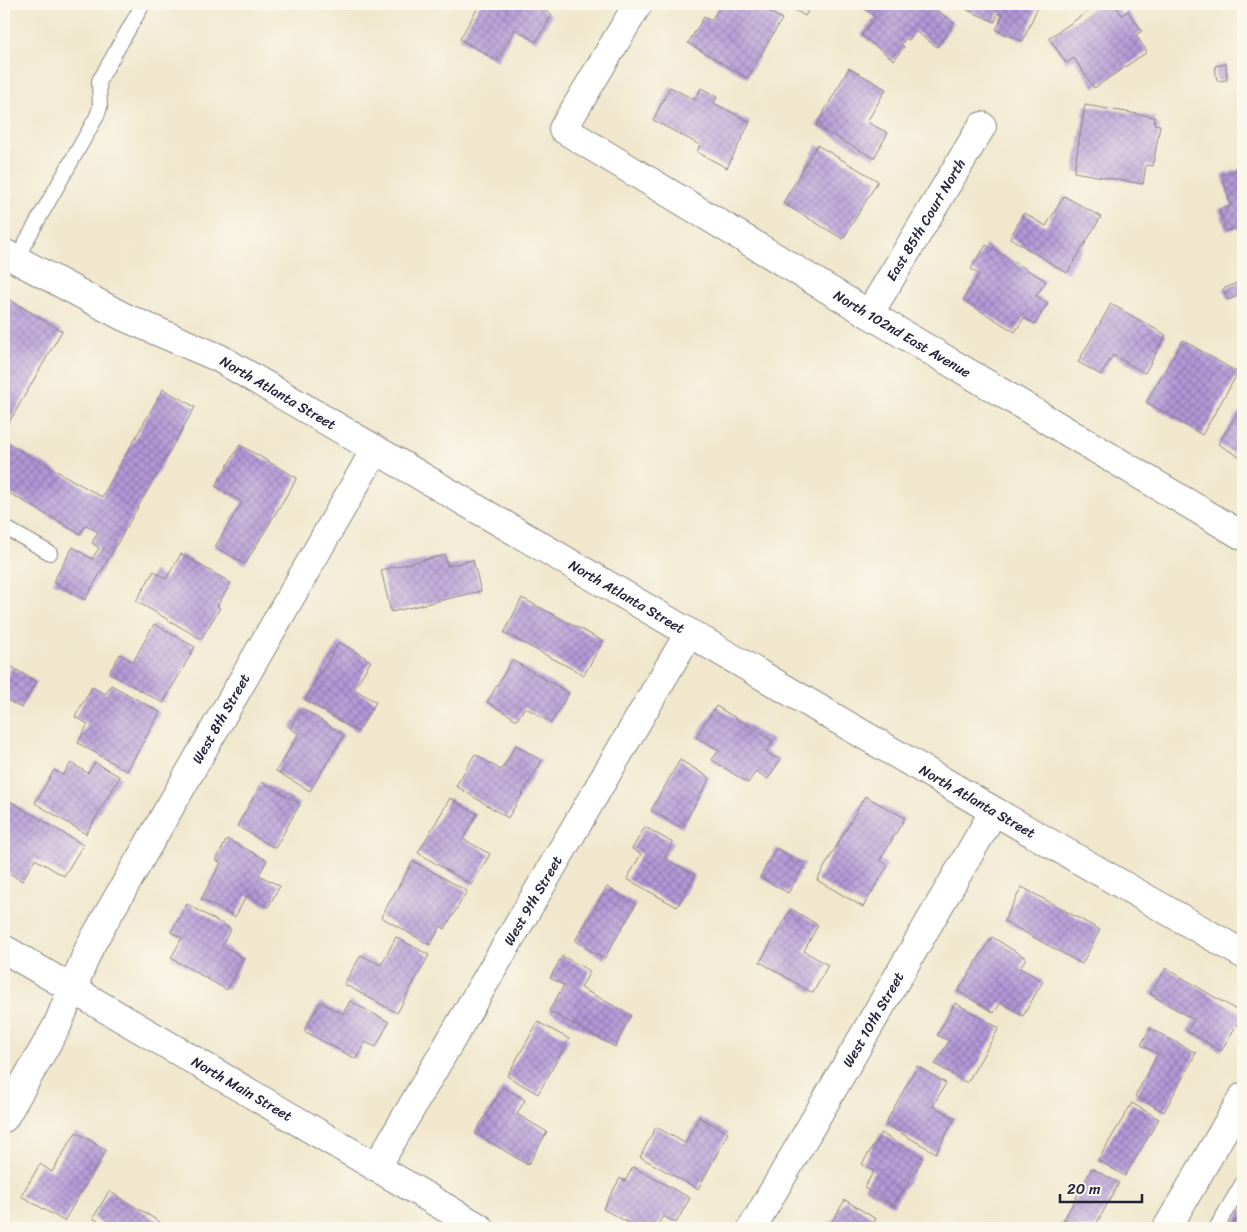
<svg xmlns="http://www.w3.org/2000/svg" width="1247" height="1232" font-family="Sriracha,sans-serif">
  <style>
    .building { fill: url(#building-cross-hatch) }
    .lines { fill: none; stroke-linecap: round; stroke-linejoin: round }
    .service-casing { stroke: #898484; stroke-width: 16 }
    .minor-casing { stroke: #898484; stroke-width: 30 }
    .secondary-casing { stroke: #898484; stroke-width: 30 }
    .service { stroke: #fff; stroke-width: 14 }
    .minor { stroke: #fff; stroke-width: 28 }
    .secondary { stroke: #fff; stroke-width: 28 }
    .labels { text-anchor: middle; stroke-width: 5; stroke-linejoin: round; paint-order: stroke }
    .street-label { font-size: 14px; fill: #22223b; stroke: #fbf7ec }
  </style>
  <defs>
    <pattern id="building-cross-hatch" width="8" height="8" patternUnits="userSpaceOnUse" patternTransform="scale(1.25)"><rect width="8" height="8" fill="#b397d7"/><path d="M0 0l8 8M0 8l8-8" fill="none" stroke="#917bb0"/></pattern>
  </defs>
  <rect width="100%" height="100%" fill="#fbf7ec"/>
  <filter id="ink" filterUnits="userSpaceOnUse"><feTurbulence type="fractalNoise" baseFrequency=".02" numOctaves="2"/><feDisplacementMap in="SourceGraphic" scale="10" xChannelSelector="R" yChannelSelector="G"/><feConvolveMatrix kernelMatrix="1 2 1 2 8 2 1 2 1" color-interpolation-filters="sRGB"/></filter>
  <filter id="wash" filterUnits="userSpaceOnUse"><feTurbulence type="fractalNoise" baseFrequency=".0096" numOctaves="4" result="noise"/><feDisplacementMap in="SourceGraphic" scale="20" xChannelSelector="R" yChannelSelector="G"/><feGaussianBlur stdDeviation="1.12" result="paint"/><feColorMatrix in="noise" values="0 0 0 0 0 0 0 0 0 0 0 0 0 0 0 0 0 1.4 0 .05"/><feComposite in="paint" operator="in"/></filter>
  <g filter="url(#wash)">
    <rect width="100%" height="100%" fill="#f0e7cc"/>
    <g id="blocks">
      <g class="building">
        <polygon points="480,4 532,4 552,15 536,42 515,29 497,61 460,39"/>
        <polygon points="721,4 757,4 782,19 747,78 688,43 704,17 711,21"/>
        <polygon points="785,4 812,4 805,16"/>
        <polygon points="865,4 928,4 954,23 937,47 915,31 909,40 906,38 901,45 904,47 894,60 861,35 875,17 862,7"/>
        <polygon points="970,4 1039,4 1023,41 996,30 1003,15 998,13 995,22 967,10"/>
        <polygon points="1099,4 1115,4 1122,15 1128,11 1142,31 1136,35 1147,52 1094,88 1074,58 1066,63 1049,38"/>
        <polygon points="1226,64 1227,80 1217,81 1215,66"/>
        <polygon points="849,68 886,89 867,122 888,133 874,158 816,126"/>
        <polygon points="670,87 695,100 701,88 717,97 714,103 750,122 727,168 697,152 700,145 653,120"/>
        <polygon points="1085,105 1155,117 1154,124 1160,125 1153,166 1146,165 1143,184 1074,172"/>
        <polygon points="817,145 878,181 843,239 783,203"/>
        <polygon points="1243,168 1243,245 1238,228 1226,231 1219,209 1231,206 1222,175"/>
        <polygon points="1064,196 1101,217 1067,273 1010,238 1024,213 1046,226"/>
        <polygon points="986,245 1046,281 1036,296 1048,303 1035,324 1024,318 1015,332 963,300 979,274 971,269"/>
        <polygon points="1243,280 1243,294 1228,300 1223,289"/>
        <polygon points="5,297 62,331 4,431 4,300"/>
        <polygon points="1111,304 1166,335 1145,373 1113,355 1101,375 1078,362"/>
        <polygon points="1183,340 1238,373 1202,435 1146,402"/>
        <polygon points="163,389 195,407 85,600 53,582 73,547 92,559 99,548 92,543 98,532 86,525 80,534 4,490 4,441 102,497"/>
        <polygon points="1238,412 1243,415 1243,459 1218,444"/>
        <polygon points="240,445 297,478 245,564 215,547 242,502 215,486"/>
        <polygon points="181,554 231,583 217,606 220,608 201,639 136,601 154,571 166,579"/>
        <polygon points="445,555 447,566 473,560 481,591 391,612 381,570"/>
        <polygon points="522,598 603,641 584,675 504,633"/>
        <polygon points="154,624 195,647 163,703 109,673 120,654 133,662"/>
        <polygon points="339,642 371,661 354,689 376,702 358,732 305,700"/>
        <polygon points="512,660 569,693 551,723 525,707 517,720 487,702"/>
        <polygon points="12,667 37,682 21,708 4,698 4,681"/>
        <polygon points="111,685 160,712 127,771 78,743 88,724 75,717 92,687 106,694"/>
        <polygon points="716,706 773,741 766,752 780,760 768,779 756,771 748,783 712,760 719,750 696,737"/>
        <polygon points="302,708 344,735 310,791 276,771 299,734 290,728"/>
        <polygon points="516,745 542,761 508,818 456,786 475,754 501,770"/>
        <polygon points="680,760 710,778 682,828 651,810"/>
        <polygon points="95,762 120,777 86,834 35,803 54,770 63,775 71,763 88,773"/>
        <polygon points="262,782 300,804 275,848 237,826"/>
        <polygon points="865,796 905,818 880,860 888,865 863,907 817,880"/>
        <polygon points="5,798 83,845 64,876 35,859 22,881 4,870 4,835 7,829 4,827 4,800"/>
        <polygon points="450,798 477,814 463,839 490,854 472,885 418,853"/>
        <polygon points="645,827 673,843 664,858 695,875 677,907 627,879 641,854 632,849"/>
        <polygon points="227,839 267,860 259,875 280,886 268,907 247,895 235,917 201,899 221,863 216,860"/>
        <polygon points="776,848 805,864 788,893 760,877"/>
        <polygon points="413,861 467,891 445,929 441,926 430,945 381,917"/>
        <polygon points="607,887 636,904 604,959 575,941"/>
        <polygon points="1022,887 1100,930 1082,964 1004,921"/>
        <polygon points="187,904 231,929 222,945 244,958 227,990 171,958 182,938 171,932"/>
        <polygon points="791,909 818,925 804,951 828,965 813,993 760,962"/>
        <polygon points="396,937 429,955 397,1013 344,984 361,955 381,965"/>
        <polygon points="992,937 1026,958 1020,968 1043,981 1023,1016 1001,1002 994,1013 958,991"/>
        <polygon points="562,956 590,971 581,988 631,1015 615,1047 549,1011 564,985 550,978"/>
        <polygon points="1166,968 1243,1014 1221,1051 1187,1031 1194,1020 1150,994"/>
        <polygon points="350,1001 389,1022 376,1047 365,1042 356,1059 304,1031 320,1002 343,1014"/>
        <polygon points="955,1003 999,1028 967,1083 935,1064 949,1041 937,1035"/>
        <polygon points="538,1022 569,1039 538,1094 507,1076"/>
        <polygon points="1150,1028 1196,1053 1164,1112 1135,1096 1158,1054 1141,1045"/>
        <polygon points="917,1066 946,1083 933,1106 955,1118 936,1153 885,1124"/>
        <polygon points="503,1087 525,1100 517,1114 547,1132 528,1165 475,1133"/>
        <polygon points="1132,1103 1159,1119 1125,1176 1098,1160"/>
        <polygon points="699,1117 728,1133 698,1189 640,1157 656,1127 685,1143"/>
        <polygon points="76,1132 106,1150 64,1221 21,1196 40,1164 52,1172"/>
        <polygon points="881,1133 923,1158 893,1206 864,1188 874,1171 862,1164"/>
        <polygon points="633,1167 690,1198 676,1223 663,1216 656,1228 638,1228 603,1209 620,1178 625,1181"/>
        <polygon points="1092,1168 1119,1183 1094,1228 1062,1228 1060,1227"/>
        <polygon points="109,1191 160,1222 156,1228 109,1228 93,1218"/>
        <polygon points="845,1200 876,1219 870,1228 828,1228"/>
        <polygon points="1243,1208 1243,1228 1231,1228"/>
      </g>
    </g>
  </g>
  <g filter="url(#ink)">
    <use href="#blocks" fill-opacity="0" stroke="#898484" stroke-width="1"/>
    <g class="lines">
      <defs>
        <g id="service">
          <polyline points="16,259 97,116 100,107 99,81 143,4"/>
          <polyline points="4,527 50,553"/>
          <polyline points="1216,1228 1243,1182"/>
        </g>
        <g id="minor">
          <path id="s1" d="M638,4L563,129L869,314L1243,536"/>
          <path id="s2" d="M4,253L124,317L219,358L994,811L1243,954"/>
          <path id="s3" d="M869,314L982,126"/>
          <path id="s4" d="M4,1118L57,1026L90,946L375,450"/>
          <path id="s5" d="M376,1168L689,633"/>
          <path id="s6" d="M752,1228L994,811"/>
          <polyline points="1167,1228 1243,1097"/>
        </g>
        <g id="secondary">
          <path id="s7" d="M4,949L480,1228"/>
        </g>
      </defs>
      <use href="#service" class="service-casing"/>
      <use href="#minor" class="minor-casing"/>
      <use href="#secondary" class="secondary-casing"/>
      <use href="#service" class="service"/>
      <use href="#minor" class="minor"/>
      <use href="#secondary" class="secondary"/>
    </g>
  </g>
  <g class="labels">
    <g class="street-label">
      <text dy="5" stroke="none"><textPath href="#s3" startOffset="110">East 85th Court North</textPath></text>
      <text dy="5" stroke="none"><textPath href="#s1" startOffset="542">North 102nd East Avenue</textPath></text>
      <text dy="5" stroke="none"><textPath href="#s2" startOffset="308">North Atlanta Street</textPath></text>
      <text dy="5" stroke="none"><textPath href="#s2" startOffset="712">North Atlanta Street</textPath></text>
      <text dy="5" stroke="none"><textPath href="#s4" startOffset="455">West 8th Street</textPath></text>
      <text dy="5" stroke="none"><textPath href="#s2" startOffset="1118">North Atlanta Street</textPath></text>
      <text dy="5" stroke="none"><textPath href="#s5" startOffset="310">West 9th Street</textPath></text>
      <text dy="5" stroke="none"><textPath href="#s6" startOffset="241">West 10th Street</textPath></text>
      <text dy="5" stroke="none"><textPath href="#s7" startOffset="276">North Main Street</textPath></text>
    </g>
  </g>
  <rect width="1247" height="1232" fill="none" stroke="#fbf7ec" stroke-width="20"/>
  <path d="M1060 1194v8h82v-8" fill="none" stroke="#22223b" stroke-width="2.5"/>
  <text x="1067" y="1194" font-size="15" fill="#22223b" stroke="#fbf7ec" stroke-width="4" paint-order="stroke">20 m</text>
</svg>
